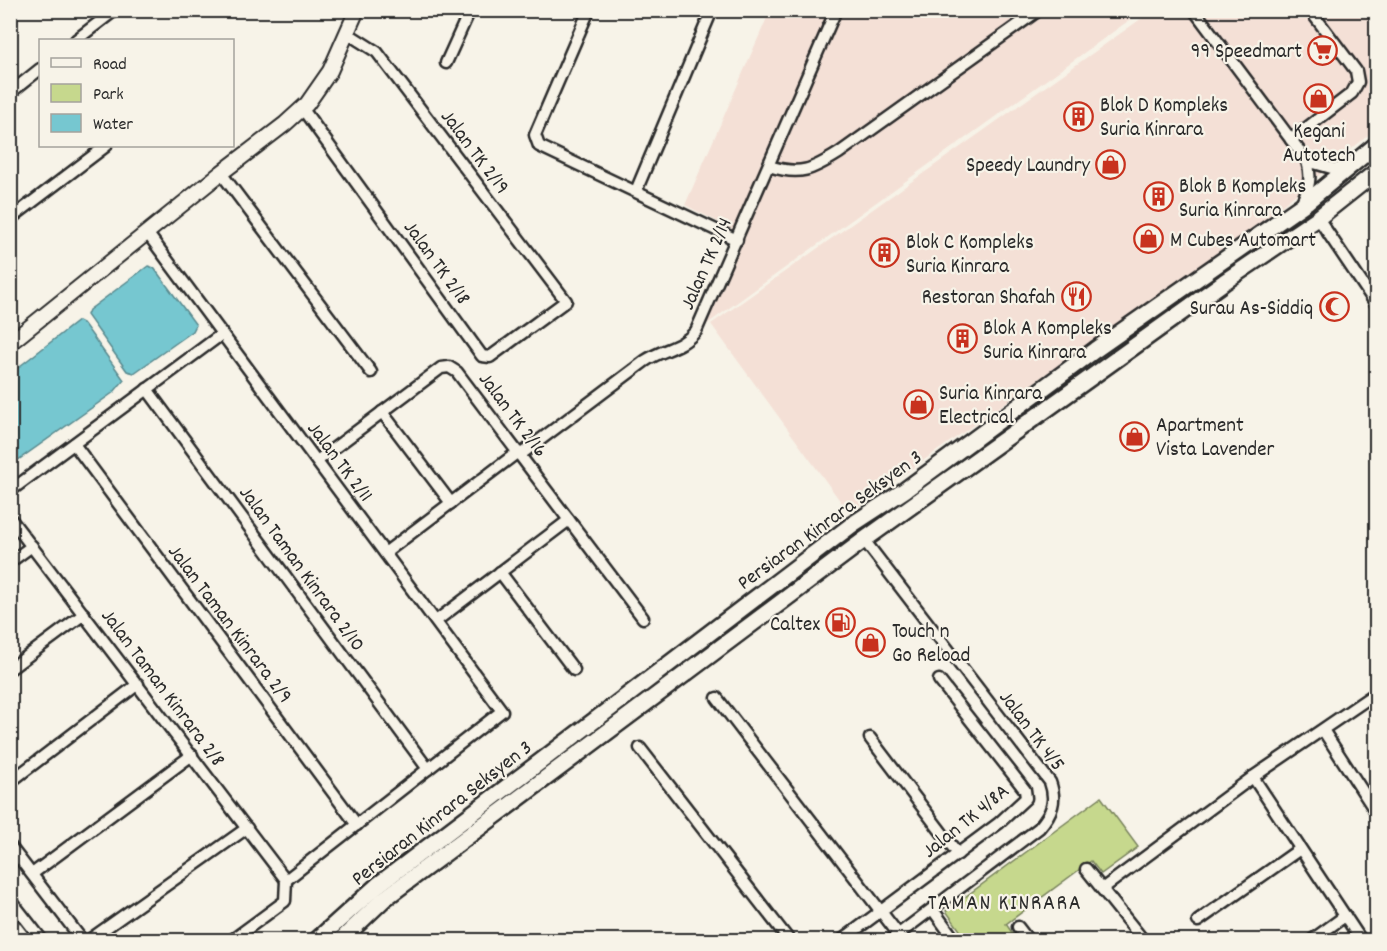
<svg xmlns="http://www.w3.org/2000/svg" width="1387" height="951" font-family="Dekko,sans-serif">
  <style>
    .built { fill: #f4e0d6 }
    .green { fill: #c6d88d; stroke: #78825c; stroke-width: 1.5 }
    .water { fill: #76c7d0; stroke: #58898e; stroke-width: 1.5 }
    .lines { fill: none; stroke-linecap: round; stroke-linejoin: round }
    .minor-casing { stroke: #2b2b2b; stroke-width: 15 }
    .tertiary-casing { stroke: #2b2b2b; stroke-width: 18 }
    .secondary-casing { stroke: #2b2b2b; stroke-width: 20 }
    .minor { stroke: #f7f3e8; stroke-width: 10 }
    .tertiary { stroke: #f7f3e8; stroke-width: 14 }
    .secondary { stroke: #f7f3e8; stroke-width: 15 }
    .labels { text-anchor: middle; stroke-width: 4.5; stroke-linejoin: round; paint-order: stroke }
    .poi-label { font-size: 21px; fill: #2b2b2b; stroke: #f7f3e8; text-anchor: start }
    .street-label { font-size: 21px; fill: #2b2b2b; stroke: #f7f3e8 }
    .neighbourhood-label { font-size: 22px; letter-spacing: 1.5px; fill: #2b2b2b; stroke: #f7f3e8 }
  </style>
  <rect width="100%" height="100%" fill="#f7f3e8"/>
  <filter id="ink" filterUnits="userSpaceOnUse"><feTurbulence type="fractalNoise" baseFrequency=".0167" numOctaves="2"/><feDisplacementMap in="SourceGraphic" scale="12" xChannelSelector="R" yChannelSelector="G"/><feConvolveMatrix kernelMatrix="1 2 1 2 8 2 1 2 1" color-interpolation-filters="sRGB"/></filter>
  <g filter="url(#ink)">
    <g class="built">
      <polygon points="770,11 1142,11 707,324 744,235 685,205"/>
      <polygon points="1152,11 1376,11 1376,129 1264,220 849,513 711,324"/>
    </g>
    <polygon class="green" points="1101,797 1138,847 1101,874 1091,861 1006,924 1017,940 967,940 946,911"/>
    <g class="water">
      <polygon points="148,266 154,268 196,325 193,331 134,373 127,371 87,315 89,310"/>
      <polygon points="78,321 84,324 124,380 114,392 11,465 11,373"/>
    </g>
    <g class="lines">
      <defs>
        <g id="minor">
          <polyline points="589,10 535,135 539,146 737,240"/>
          <path d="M1194,10L1307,161C1312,178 1309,188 1301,204"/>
          <polyline points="76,40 115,10"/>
          <polyline points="446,63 470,10"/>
          <polyline points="10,93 40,69"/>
          <polyline points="302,108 482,356 490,357 566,301 377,52 347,33"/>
          <polyline points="1291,140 1352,93 1358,82 1356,71 1310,10"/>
          <polyline points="1307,161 1335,169 1348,167"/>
          <path d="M769,166C800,176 812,170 839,153L1039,10"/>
          <polyline points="221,173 371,372"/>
          <polyline points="636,191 712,10"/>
          <polyline points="1318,218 1376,304"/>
          <polyline points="10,219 106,146"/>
          <polyline points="148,234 502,711 286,880"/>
          <polyline points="147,389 428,769"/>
          <polyline points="382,412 451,503"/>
          <polyline points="74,444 357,825"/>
          <path d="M520,455L645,361C664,348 681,349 696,331L836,10"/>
          <polyline points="317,461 441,368 449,367 457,372 643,618"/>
          <polyline points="10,491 222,334"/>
          <polyline points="10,518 286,880"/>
          <path d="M864,540L1050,782C1057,801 1052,813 1039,828L891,940"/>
          <polyline points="385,553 518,452"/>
          <polyline points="10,562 32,546"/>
          <polyline points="500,572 574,670"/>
          <polyline points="436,621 569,520"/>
          <polyline points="10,669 84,614"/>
          <polyline points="717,698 899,935"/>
          <polyline points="1323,730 1376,812"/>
          <polyline points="870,738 958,854"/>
          <polyline points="640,748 789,940"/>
          <polyline points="1253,777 1361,940"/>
          <polyline points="10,782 138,684"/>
          <polyline points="10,846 82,940"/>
          <polyline points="1086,869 1143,940"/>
          <polyline points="32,874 192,755"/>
          <polyline points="1102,889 1253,777 1376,693"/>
          <polyline points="10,899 42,940"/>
          <polyline points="933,910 955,940"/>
          <polyline points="1198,921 1300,849"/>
          <polyline points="1018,927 1028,940"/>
          <polyline points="89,940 247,828"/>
          <polyline points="232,940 285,901 286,880"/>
          <polyline points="842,940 999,823 1026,798 1025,790 939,680"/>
          <polyline points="1312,940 1345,916"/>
        </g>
        <polyline id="tertiary" points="10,343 221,173 285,124 307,104 330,71 357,10"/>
        <g id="secondary">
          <polyline points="317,940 378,885 853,524 905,490 1095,350 1308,201 1376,145"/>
          <polyline points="341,940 384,899 864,540 1224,282 1318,218 1376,172"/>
        </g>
      </defs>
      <use href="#minor" class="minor-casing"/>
      <use href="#tertiary" class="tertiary-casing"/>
      <use href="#secondary" class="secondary-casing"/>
      <use href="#minor" class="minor"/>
      <use href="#tertiary" class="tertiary"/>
      <use href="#secondary" class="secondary"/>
    </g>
  </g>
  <defs>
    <symbol id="supermarket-ring" viewBox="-11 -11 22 22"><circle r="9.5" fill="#f7f3e8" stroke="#c8321e" stroke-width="1.5"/><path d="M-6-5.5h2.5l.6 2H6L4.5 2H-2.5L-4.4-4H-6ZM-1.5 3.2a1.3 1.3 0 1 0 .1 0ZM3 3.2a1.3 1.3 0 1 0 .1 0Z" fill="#c8321e"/></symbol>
    <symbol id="shop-ring" viewBox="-11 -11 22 22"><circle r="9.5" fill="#f7f3e8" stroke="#c8321e" stroke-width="1.5"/><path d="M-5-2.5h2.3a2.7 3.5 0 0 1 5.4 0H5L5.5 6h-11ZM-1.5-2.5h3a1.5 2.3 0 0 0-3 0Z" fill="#c8321e"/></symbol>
    <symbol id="building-ring" viewBox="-11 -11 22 22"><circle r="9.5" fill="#f7f3e8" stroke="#c8321e" stroke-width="1.5"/><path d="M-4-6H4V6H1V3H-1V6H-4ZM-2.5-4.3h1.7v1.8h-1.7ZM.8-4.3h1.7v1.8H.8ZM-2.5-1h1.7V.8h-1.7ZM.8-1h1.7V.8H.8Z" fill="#c8321e"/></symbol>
    <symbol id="restaurant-ring" viewBox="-11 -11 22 22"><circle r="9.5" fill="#f7f3e8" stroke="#c8321e" stroke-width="1.5"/><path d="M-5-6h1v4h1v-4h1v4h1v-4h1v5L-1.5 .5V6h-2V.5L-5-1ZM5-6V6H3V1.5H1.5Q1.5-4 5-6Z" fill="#c8321e"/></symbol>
    <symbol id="mosque-ring" viewBox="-11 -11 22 22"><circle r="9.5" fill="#f7f3e8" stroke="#c8321e" stroke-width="1.5"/><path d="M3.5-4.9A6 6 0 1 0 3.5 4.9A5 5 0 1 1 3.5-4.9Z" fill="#c8321e"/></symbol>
    <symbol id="fuel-ring" viewBox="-11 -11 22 22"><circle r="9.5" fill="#f7f3e8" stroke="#c8321e" stroke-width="1.5"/><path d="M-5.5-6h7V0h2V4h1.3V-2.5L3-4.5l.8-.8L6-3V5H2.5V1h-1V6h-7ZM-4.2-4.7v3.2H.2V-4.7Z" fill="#c8321e"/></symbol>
  </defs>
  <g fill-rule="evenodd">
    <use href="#supermarket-ring" x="1306" y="34" width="33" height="33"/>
    <use href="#shop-ring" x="1302" y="82" width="33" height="33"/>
    <use href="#building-ring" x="1062" y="100" width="33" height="33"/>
    <use href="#shop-ring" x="1094" y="148" width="33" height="33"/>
    <use href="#building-ring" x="1142" y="180" width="33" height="33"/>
    <use href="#shop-ring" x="1132" y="222" width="33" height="33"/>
    <use href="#building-ring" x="868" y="236" width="33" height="33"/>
    <use href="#restaurant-ring" x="1060" y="280" width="33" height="33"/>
    <use href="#mosque-ring" x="1318" y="290" width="33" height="33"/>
    <use href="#building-ring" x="946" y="322" width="33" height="33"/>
    <use href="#shop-ring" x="902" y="388" width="33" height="33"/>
    <use href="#shop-ring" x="1118" y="420" width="33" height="33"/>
    <use href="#fuel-ring" x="824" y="606" width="33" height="33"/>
    <use href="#shop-ring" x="854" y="626" width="33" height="33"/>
  </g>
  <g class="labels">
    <g class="poi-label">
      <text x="1302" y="57" text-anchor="end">99 Speedmart</text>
      <text x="1100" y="111">Blok D Kompleks<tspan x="1100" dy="24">Suria Kinrara</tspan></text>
      <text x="1319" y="137" text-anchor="middle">Kegani<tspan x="1319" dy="24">Autotech</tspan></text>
      <text x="1090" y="171" text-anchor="end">Speedy Laundry</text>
      <text x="1179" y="192">Blok B Kompleks<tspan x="1179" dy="24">Suria Kinrara</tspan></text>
      <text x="1170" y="246">M Cubes Automart</text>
      <text x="906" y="248">Blok C Kompleks<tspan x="906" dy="24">Suria Kinrara</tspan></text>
      <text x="1055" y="303" text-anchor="end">Restoran Shafah</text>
      <text x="1313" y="314" text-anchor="end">Surau As-Siddiq</text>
      <text x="983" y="334">Blok A Kompleks<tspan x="983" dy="24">Suria Kinrara</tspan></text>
      <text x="939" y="399">Suria Kinrara<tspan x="939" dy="24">Electrical</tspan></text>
      <text x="1156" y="431">Apartment<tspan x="1156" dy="24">Vista Lavender</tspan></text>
      <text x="820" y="630" text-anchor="end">Caltex</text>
      <text x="892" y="637">Touch n<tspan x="892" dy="24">Go Reload</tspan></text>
    </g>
    <g class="street-label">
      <text transform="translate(476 151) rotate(53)" y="7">Jalan TK 2/19</text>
      <text transform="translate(438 262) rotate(54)" y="7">Jalan TK 2/18</text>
      <text transform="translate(705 263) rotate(-66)" y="7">Jalan TK 2/14</text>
      <text transform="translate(514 414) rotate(53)" y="7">Jalan TK 2/16</text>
      <text transform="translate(341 461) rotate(53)" y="7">Jalan TK 2/11</text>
      <text transform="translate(829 519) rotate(-36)" y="7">Persiaran Kinrara Seksyen 3</text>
      <text transform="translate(303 568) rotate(54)" y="7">Jalan Taman Kinrara 2/10</text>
      <text transform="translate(231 623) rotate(53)" y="7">Jalan Taman Kinrara 2/9</text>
      <text transform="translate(164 687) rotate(53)" y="7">Jalan Taman Kinrara 2/8</text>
      <text transform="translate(1033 730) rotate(53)" y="7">Jalan TK 4/5</text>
      <text transform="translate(441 812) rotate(-38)" y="7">Persiaran Kinrara Seksyen 3</text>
      <text transform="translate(965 820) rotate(-39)" y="7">Jalan TK 4/8A</text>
    </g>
    <g class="neighbourhood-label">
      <text x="1005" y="909">TAMAN KINRARA</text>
    </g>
  </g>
  <rect width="1387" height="951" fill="none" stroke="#f7f3e8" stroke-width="36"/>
  <rect x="18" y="18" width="1351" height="915" fill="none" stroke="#2b2b2b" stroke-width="2" filter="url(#ink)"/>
  <rect x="39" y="39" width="195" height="108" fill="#f7f3e8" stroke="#a5a39c" stroke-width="1.5"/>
  <rect x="51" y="58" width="30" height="9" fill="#f7f3e8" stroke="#a5a39c" stroke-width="1.5"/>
  <text x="93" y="69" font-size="18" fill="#2b2b2b">Road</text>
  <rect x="51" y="84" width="30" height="18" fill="#c6d88d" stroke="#a5a39c" stroke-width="1.5"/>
  <text x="93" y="99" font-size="18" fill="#2b2b2b">Park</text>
  <rect x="51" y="114" width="30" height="18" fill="#76c7d0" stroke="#a5a39c" stroke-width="1.5"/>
  <text x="93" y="129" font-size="18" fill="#2b2b2b">Water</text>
</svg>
